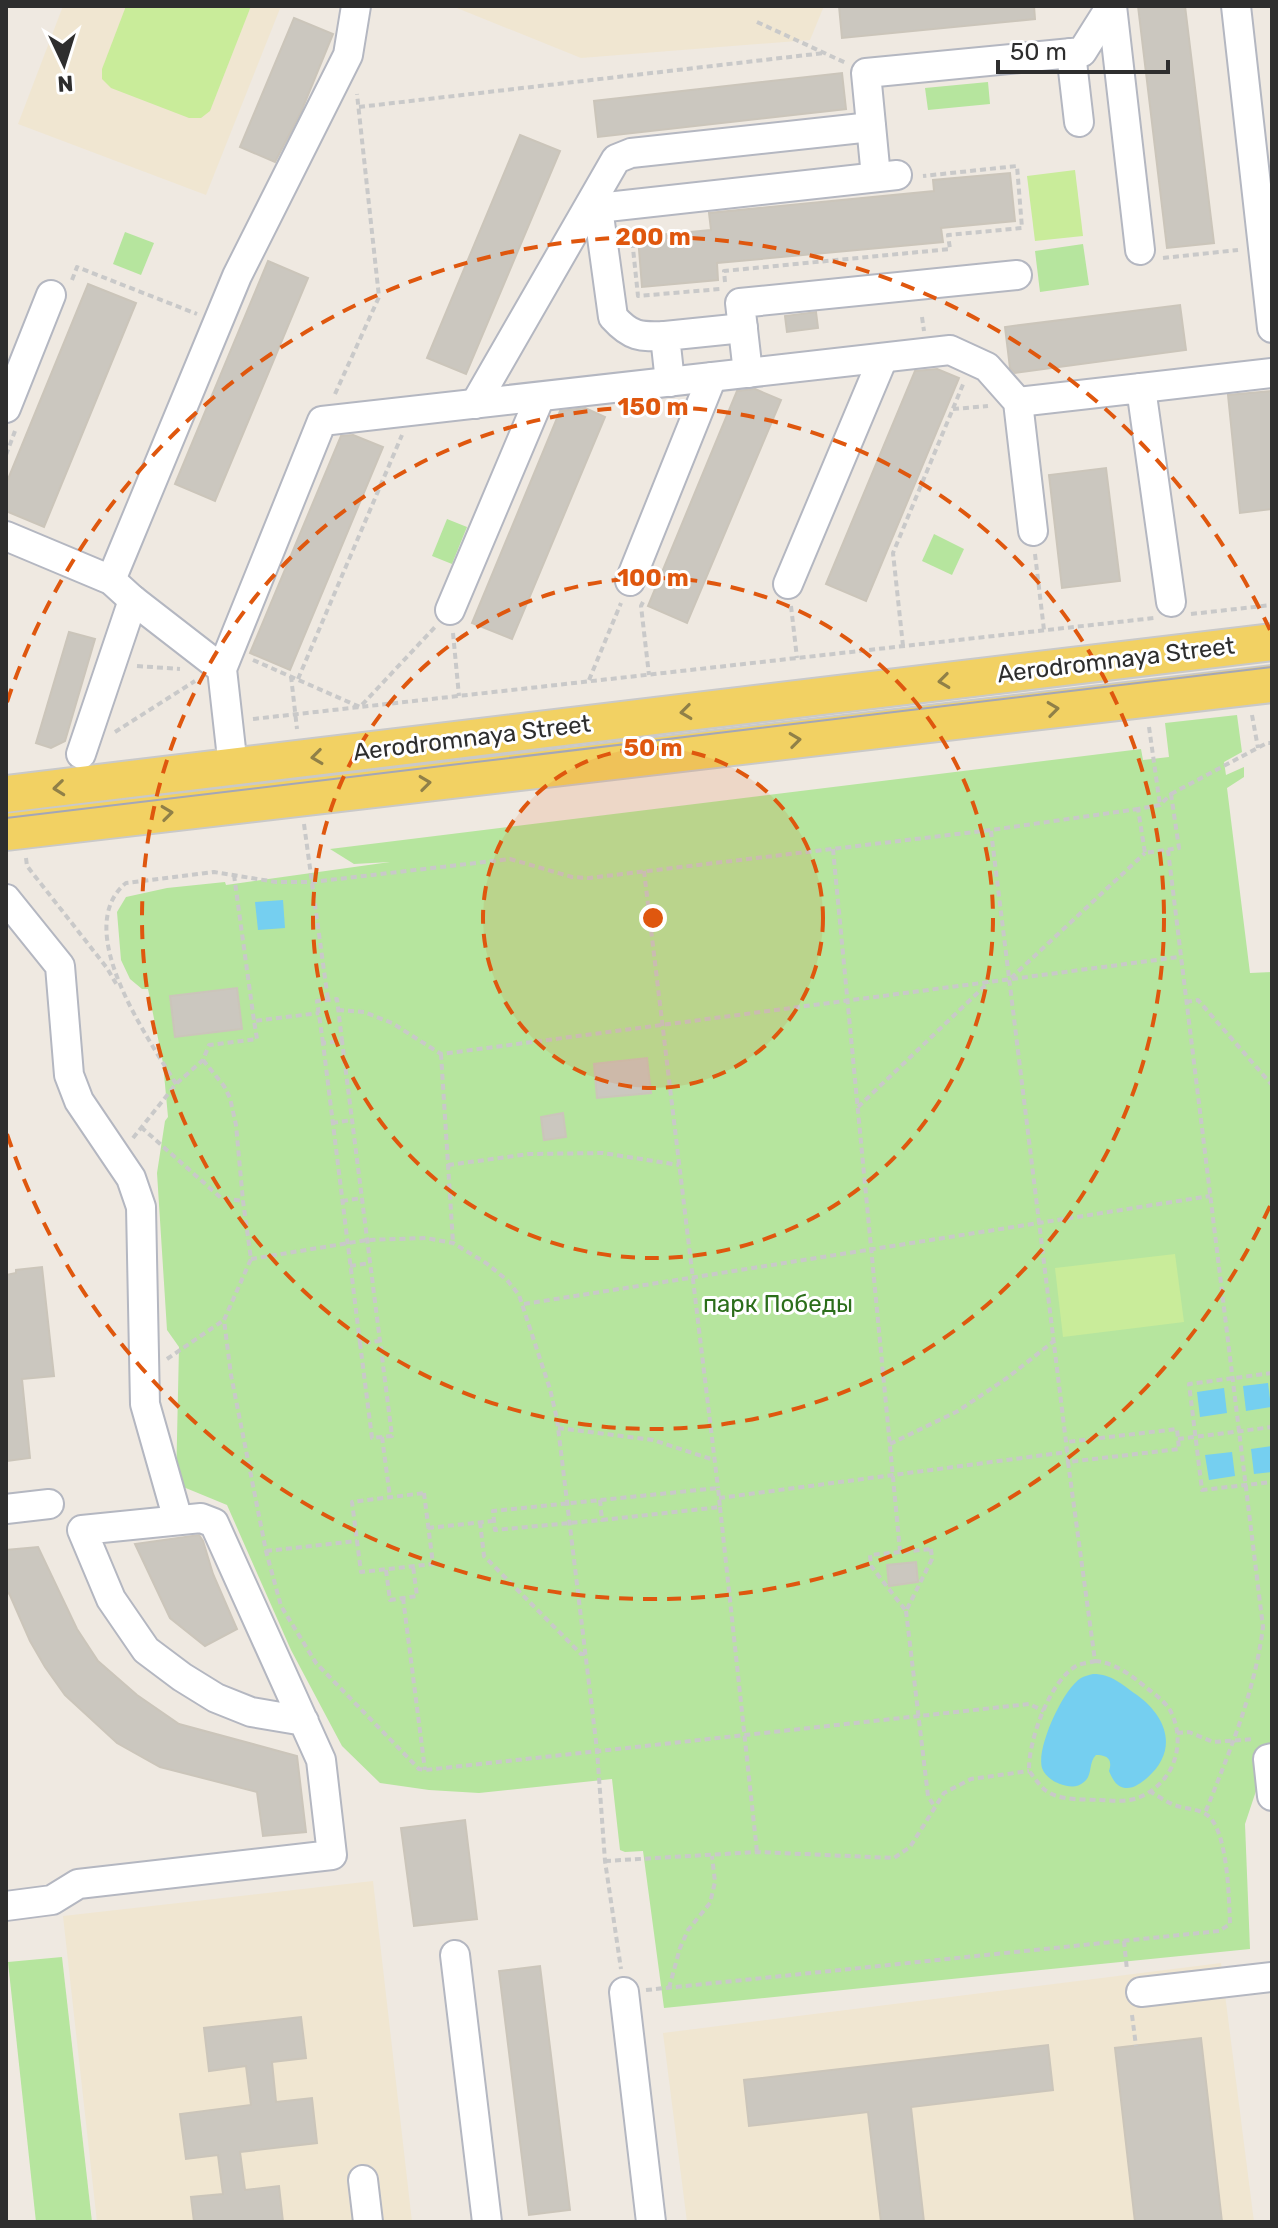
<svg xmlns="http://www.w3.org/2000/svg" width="1278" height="2228" font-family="Rubik,sans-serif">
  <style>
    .education { fill: #f0e6d1 }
    .green { fill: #b6e59e }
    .pitch { fill: #c9ec9a }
    .water { fill: #75cff0 }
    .building { fill: #cbc7bf; stroke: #cbc5ba; stroke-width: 2 }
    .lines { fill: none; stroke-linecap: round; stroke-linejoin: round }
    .minor-casing { stroke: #b4b7c1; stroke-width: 32 }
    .major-casing { stroke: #c9c9c9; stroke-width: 40 }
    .path { stroke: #c9c9c9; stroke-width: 4; stroke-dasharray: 6 4; stroke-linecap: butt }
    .minor { stroke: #fff; stroke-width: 28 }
    .major { stroke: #f2d163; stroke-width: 36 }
    .tram { stroke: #a3a6b8; stroke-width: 2 }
    .oneway { stroke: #908048 }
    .ring { fill: none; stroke: #df570e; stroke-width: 4; stroke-dasharray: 14 10 }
    .labels { text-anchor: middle; stroke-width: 6; stroke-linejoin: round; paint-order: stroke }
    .street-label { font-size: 24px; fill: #2e2e2e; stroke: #fff }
    .park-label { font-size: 24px; fill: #2c6e1b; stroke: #fff }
    .centre { fill: #df570e; stroke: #fff; stroke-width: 4 }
    .ring-label { font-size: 24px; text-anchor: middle; font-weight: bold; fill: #df570e; stroke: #fff; stroke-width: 6; stroke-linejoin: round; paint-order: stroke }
  </style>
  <rect width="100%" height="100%" fill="#efe9e1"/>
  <g class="education">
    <polygon points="63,6 281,6 206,195 18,124"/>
    <polygon points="452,6 824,6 810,40 581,58"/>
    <polygon points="373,1881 412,2222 97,2222 63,1916"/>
    <polygon points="1221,1963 1254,2222 687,2222 663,2033"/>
  </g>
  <g class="green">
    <polygon points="988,82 990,104 928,110 925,88"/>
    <polygon points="125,232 154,243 141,275 113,264"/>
    <polygon points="1083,244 1089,285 1040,292 1035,251"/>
    <polygon points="447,519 467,527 452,564 432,556"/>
    <polygon points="934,534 964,549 952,575 922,561"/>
    <polygon points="1237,715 1242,752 1224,762 1226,775 1244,767 1244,777 1227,788 1250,973 1272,972 1272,1773 1260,1779 1245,1824 1250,1949 664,2008 643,1851 625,1852 620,1850 612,1779 479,1793 429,1790 380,1783 342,1746 291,1650 227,1505 176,1484 179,1347 167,1330 157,1173 165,1121 168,1117 163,1063 148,989 142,989 130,979 121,960 117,912 126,897 167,888 225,882 226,885 390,862 354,864 330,849 1141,749 1143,760 1169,757 1165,723"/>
    <polygon points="62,1957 92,2222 36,2222 8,1962"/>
  </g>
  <g class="pitch">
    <polygon points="126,6 251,6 210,111 201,118 189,118 111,88 102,79 102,69"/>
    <polygon points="1075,170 1083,236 1035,241 1027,176"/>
    <polygon points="1175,1254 1184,1322 1063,1337 1055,1268"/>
  </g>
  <g class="water">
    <polygon points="283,900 285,928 258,930 255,902"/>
    <polygon points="1268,1383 1271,1407 1246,1411 1243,1386"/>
    <polygon points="1224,1388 1227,1413 1200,1417 1197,1392"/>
    <polygon points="1272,1446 1272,1472 1254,1474 1251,1449"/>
    <polygon points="1232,1452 1235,1476 1209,1480 1205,1455"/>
    <path d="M1093,1674C1112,1674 1121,1684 1137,1695C1167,1717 1179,1750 1147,1778C1141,1783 1133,1789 1125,1788C1116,1787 1112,1778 1109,1771C1113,1759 1107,1755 1096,1755C1088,1763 1093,1775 1084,1782C1077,1788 1069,1787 1060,1784C1052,1781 1045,1776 1042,1768C1036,1748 1063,1689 1081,1678C1084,1676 1089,1675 1093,1674Z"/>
  </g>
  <g class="building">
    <polygon points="839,6 1034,6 1035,19 842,38"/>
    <polygon points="1138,6 1185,6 1214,243 1167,248"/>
    <polygon points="294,18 333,34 301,112 275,162 240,147"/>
    <polygon points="842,73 846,109 598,137 594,101"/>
    <polygon points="520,135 560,151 466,374 427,358"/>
    <polygon points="1010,173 1015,221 941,228 943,242 717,263 718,280 642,287 638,237 711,230 709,213 934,191 933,180"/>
    <polygon points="268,261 308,278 215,501 175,484"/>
    <polygon points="88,284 136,303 44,527 6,511 6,484"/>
    <polygon points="1180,305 1186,350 1015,373 1010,368 1005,327"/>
    <polygon points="816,312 818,328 787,332 785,316"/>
    <polygon points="937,369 959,378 866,601 826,584 915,371"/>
    <polygon points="755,389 781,400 687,623 648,606 737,391"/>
    <polygon points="1272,391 1272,509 1240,513 1228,395"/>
    <polygon points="585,408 605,417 512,639 472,623 560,411"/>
    <polygon points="353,435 383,447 290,670 250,653 341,436"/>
    <polygon points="1106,468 1120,581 1062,588 1049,475"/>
    <polygon points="69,632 95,639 65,741 51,748 36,743"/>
    <polygon points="237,988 242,1029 175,1037 170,996"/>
    <polygon points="647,1058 651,1093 597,1098 594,1064"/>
    <polygon points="563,1113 566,1137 544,1140 541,1117"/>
    <polygon points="42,1267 54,1376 22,1379 30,1458 6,1461 6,1275 16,1273 16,1270"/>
    <polygon points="199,1535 203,1541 213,1574 237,1629 205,1646 170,1618 135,1544"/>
    <polygon points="38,1547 77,1629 98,1661 137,1695 179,1724 297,1756 306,1832 263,1836 257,1792 160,1767 117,1743 65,1695 45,1667 30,1641 9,1593 6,1594 6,1550"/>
    <polygon points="916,1562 918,1582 889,1586 887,1565"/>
    <polygon points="465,1820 477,1919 414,1926 401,1828"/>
    <polygon points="540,1966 570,2210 529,2215 499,1971"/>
    <polygon points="301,2017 306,2058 272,2062 276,2102 312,2098 317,2143 240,2152 245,2190 279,2186 283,2222 194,2222 191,2197 223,2194 218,2155 186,2159 180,2114 251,2105 246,2066 209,2071 204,2028"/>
    <polygon points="1201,2038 1222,2222 1135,2222 1115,2048"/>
    <polygon points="1048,2045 1053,2090 911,2107 924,2222 881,2222 868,2112 749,2126 744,2080"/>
  </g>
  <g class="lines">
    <defs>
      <g id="minor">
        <polyline points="1112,6 1140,250"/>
        <polyline points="1236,6 1272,328"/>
        <polyline points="1071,53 1079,122"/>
        <polyline points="876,177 866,73 1082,52 1111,6"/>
        <path d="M665,336C640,337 631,337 613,317L598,208L897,175"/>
        <polyline points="748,373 740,303 1017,275"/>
        <polyline points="670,382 665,336 743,328"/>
        <polyline points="1141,388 1272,373"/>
        <polyline points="1018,402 1141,388 1171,602"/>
        <polyline points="475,404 616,159 631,153 871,127"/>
        <polyline points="6,408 51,295"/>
        <polyline points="6,536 111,580 133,600 222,669"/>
        <polyline points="111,580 237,276 348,55 356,6"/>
        <polyline points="630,581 712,377"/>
        <polyline points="788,584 883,358"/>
        <polyline points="450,610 540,397"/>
        <polyline points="81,754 133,600"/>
        <polyline points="233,767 222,669 322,421 950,350 987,367 1018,402 1033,531"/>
        <polyline points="6,899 60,966 69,1075 79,1101 131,1178 141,1207 145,1404 178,1520"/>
        <polyline points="6,1509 49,1504"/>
        <polyline points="1272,1758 1268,1759 1272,1796"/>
        <polyline points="6,1906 52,1900 78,1884 332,1855 321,1760 214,1523 201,1518 82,1530 111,1599 146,1650 182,1677 216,1698 251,1712 304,1721"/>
        <polyline points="455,1955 487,2222"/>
        <polyline points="624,1992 651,2222"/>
        <polyline points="1141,1992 1272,1977"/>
        <polyline points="363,2180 368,2222"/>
      </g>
      <g id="major">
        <polyline points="6,794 1272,642"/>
        <polyline points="6,832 1272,684"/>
      </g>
    </defs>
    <use href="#minor" class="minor-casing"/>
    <use href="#major" class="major-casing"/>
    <g class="path">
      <polyline points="757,22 846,63"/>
      <polyline points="359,107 824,53"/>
      <polyline points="627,234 632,239 638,296 720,289"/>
      <polyline points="1163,258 1238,250"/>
      <polyline points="72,280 77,267 197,314"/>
      <polyline points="725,282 724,271 950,249 948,235 1022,228 1017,166 923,176"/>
      <polyline points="922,317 924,331"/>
      <polyline points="335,394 379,297 357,94"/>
      <polyline points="953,409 988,406"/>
      <polyline points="6,455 15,431"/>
      <polyline points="1035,554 1044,630"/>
      <polyline points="643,602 641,606 649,675"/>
      <polyline points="791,606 797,658"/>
      <polyline points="1191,614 1272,605"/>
      <polyline points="453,633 459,696"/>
      <polyline points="903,646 893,553 964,382"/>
      <polyline points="253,660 360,707 435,627"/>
      <polyline points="137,666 180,669"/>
      <polyline points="291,676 297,729"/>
      <polyline points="298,679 402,435"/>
      <polyline points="589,680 621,603"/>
      <polyline points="1252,715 1258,748"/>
      <polyline points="253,719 1154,618"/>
      <polyline points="1149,727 1160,805"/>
      <polyline points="115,732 195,681"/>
      <polygon points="1171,794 1179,848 1145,853 1138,809 1160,805"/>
      <polyline points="1171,794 1267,743 1272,743"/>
      <polyline points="304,824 328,1000"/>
      <polyline points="991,831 1066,1442 1068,1462 1179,1449 1177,1429 1066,1442"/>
      <polyline points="833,849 900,1551"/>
      <path d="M1168,850L1263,1627C1255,1692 1229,1753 1205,1813"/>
      <polyline points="26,858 27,866 107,968 118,987"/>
      <polyline points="644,871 718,1488"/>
      <polyline points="234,875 254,1021"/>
      <polyline points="1011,978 1145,853"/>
      <polyline points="1186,1002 1198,1000 1272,1085"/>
      <polyline points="338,1010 364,1012 392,1023 441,1054 1179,957"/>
      <polyline points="323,1043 317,1001 337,999 342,1041"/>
      <polyline points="441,1054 453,1243"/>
      <polyline points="203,1060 224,1086 230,1098 236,1125 243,1201 251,1259 224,1320 231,1375 266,1551 281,1606 316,1663 419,1769 425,1770 1029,1704 1044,1711"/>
      <path d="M176,1084C149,1039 70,929 126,883L214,872L276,882H312L510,859L572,877L589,878L991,830L1138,809"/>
      <polyline points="858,1107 989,982"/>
      <polyline points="332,1123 352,1120"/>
      <polyline points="141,1127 221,1198 243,1201"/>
      <polyline points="133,1138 176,1084 203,1060 209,1045 257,1039 254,1021 319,1013"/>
      <polyline points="448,1165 529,1154 603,1153 679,1165"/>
      <polyline points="342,1201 362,1198"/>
      <polyline points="251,1259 367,1240 426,1238 453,1243 486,1263 507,1280 519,1295 550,1389 557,1419 597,1750 605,1861 621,1969"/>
      <polyline points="350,1266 370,1263"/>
      <polyline points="524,1304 1210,1196"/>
      <polyline points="360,1343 372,1438 392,1436 342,1041 323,1043 360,1343 380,1341"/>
      <polyline points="167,1359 224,1320"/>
      <polyline points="1272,1373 1189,1384 1202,1490 1272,1482"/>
      <polyline points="558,1428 653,1440 714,1460"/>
      <polyline points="382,1437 390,1497"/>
      <polyline points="1178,1439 1272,1427"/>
      <polyline points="890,1444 958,1411 1007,1378 1054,1341"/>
      <polyline points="1068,1462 1095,1661"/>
      <polygon points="424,1493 433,1564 361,1572 352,1502"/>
      <polyline points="719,1498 1067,1452"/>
      <polyline points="600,1500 602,1520 720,1507 718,1488 493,1511 495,1530 602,1520"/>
      <polyline points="720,1507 757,1852"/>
      <polyline points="480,1522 484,1556 581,1654 585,1654"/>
      <polyline points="428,1528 493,1521"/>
      <polygon points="931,1549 932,1559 906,1611 871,1566 870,1555"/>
      <polyline points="266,1551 357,1541"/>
      <polyline points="386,1570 390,1600 417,1596 413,1566"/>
      <polyline points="403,1598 425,1770"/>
      <polyline points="906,1611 928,1796 934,1806"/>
      <path d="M1095,1661C1116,1663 1132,1676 1148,1689C1155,1694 1165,1702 1170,1710C1187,1742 1175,1782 1140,1797C1127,1803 1112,1800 1098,1800C1081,1799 1060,1801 1045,1790C1039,1785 1034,1777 1029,1771C1028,1742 1049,1682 1076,1666C1081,1663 1089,1663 1095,1661Z"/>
      <polyline points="1177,1733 1189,1732 1213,1742 1254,1739"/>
      <polyline points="605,1861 757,1852 894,1858 910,1847 944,1793 971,1779 1029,1771"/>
      <polyline points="1124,1941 1127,1970"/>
      <polyline points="669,1988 680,1948 688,1930 710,1903 715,1882 712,1856"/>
      <path d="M646,1990L1219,1931L1230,1924C1229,1899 1228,1830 1207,1815C1199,1809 1187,1809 1177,1806C1168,1803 1158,1796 1149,1791"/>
      <polyline points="1132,2015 1136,2046"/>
    </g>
    <use href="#minor" class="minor"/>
    <use href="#major" class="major"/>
    <polyline class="tram" points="6,818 1272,667"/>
  </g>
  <defs><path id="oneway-chevron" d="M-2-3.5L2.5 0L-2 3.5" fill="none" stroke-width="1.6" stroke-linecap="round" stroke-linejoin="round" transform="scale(2)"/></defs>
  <g class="oneway">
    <use href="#oneway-chevron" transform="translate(944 681) rotate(173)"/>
    <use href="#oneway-chevron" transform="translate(1053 709) rotate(-7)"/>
    <use href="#oneway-chevron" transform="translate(686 712) rotate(173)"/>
    <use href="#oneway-chevron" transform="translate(795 740) rotate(-7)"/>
    <use href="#oneway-chevron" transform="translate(317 757) rotate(173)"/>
    <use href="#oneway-chevron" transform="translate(425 783) rotate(-7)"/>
    <use href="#oneway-chevron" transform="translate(59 788) rotate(174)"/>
    <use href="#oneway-chevron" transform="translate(167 813) rotate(-7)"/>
  </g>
  <circle cx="653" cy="918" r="170" fill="#df570e" fill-opacity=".12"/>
  <g class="ring">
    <circle cx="653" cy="918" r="170"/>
    <circle cx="653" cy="918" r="340"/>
    <circle cx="653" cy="918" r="511"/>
    <path d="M1270 1206A681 681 0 0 1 7 1134M7 702A681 681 0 0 1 1270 630"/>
  </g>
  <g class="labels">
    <g class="street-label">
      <text transform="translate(1116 660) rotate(-7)" y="8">Aerodromnaya Street</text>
      <text transform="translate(472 738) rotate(-7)" y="8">Aerodromnaya Street</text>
    </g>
    <g class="park-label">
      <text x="778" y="1312">парк Победы</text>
    </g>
  </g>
  <circle cx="653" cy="918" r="12" class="centre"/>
  <g class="ring-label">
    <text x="653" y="245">200 m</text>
    <text x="653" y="415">150 m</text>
    <text x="653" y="586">100 m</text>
    <text x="653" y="756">50 m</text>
  </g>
  <rect width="1278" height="2228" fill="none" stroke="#2e2e2e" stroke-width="16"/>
  <g transform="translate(64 64) rotate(176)" stroke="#ffffff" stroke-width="6" paint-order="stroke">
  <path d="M0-6L14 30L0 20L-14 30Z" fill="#2e2e2e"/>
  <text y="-12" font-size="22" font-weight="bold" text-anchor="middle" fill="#2e2e2e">N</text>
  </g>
  <path d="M998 60v12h170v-12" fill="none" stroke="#2e2e2e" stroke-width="4"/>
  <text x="1010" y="60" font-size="24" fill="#2e2e2e" stroke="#ffffff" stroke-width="6" paint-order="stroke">50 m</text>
</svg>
